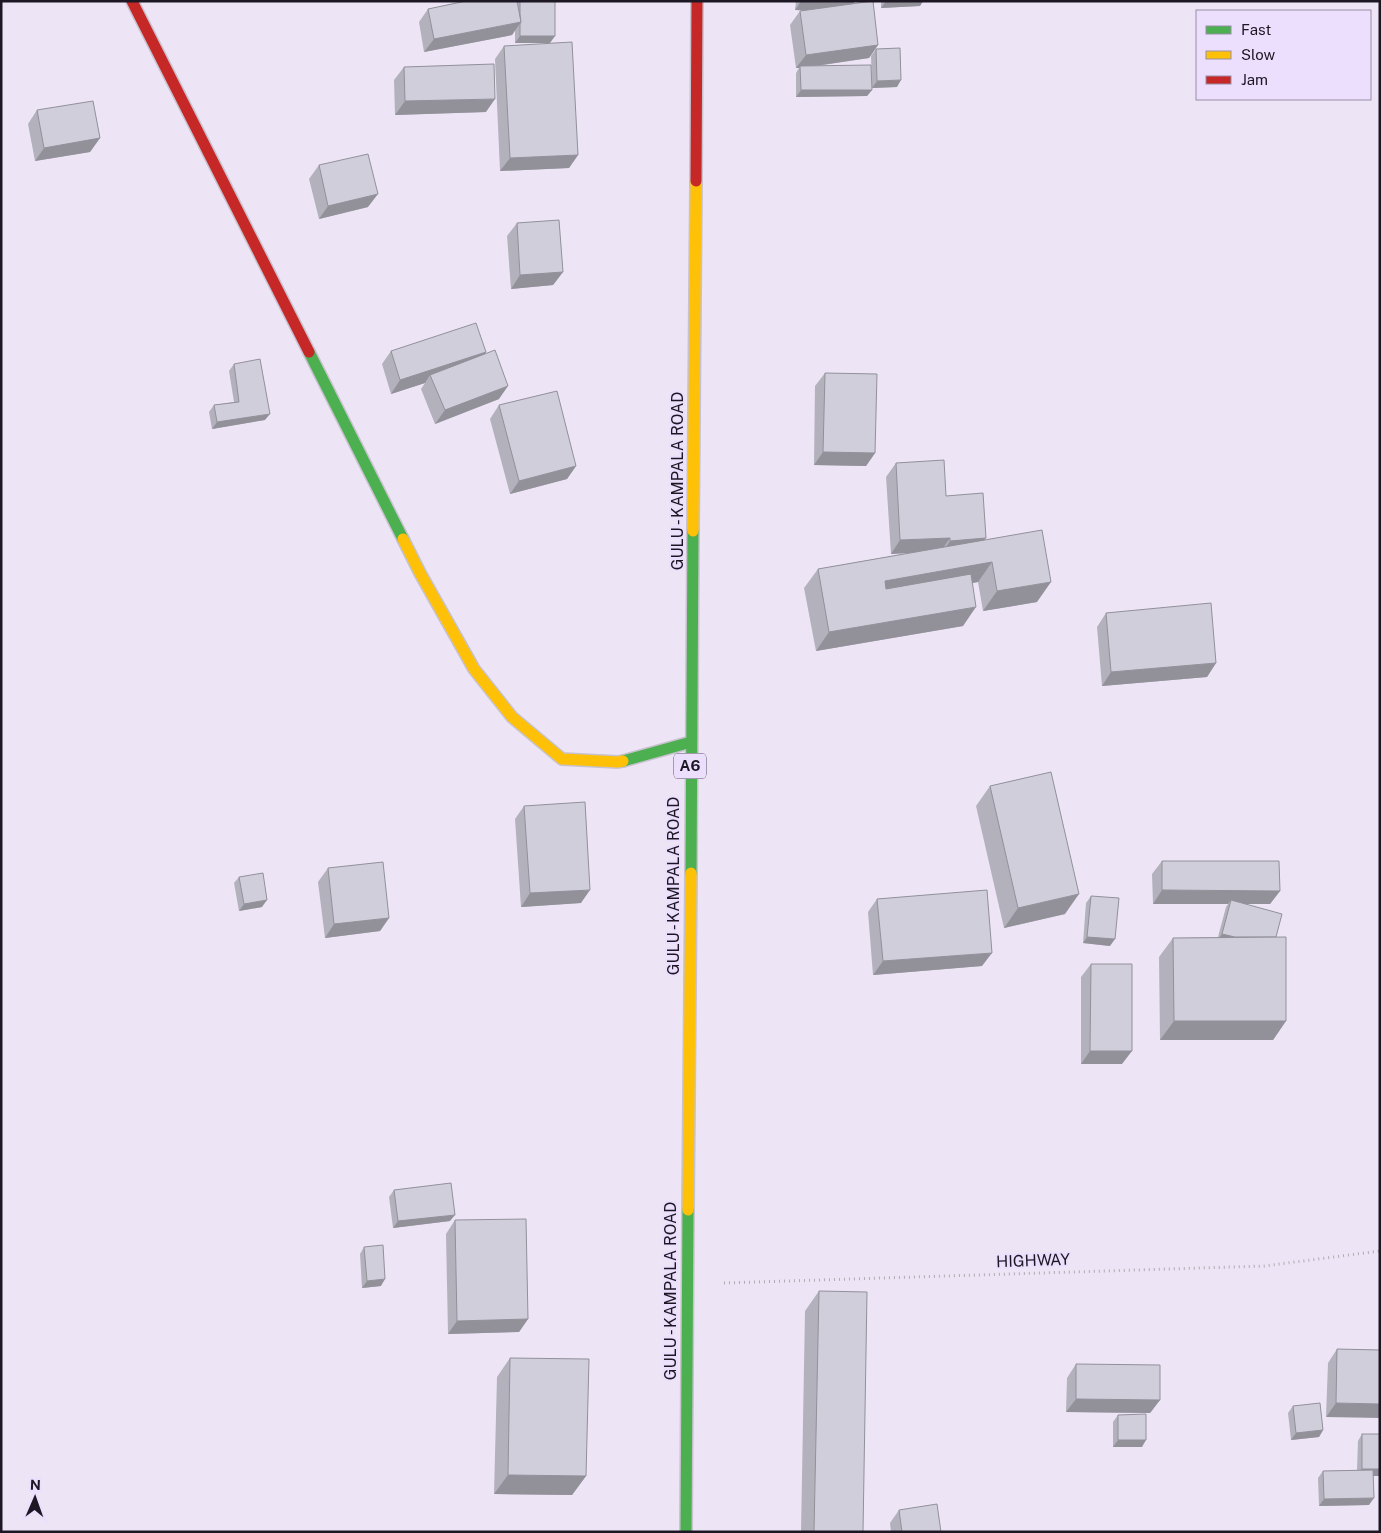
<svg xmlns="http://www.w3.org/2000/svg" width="1381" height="1533" font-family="'Public Sans',sans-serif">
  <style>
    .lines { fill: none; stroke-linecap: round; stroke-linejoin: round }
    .fast-casing { stroke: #c7c2ce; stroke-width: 14 }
    .slow-casing { stroke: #c7c2ce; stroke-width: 14 }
    .jam-casing { stroke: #c7c2ce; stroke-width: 14 }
    .path { stroke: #b3aab0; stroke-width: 3; stroke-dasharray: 1 4; stroke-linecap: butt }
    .fast { stroke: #4caf50; stroke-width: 11 }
    .slow { stroke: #ffc107; stroke-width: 11 }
    .jam { stroke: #c62828; stroke-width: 11 }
    .wall { fill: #b3b1bc }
    .shaded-wall { fill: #929099 }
    .building { fill: #d0cedb; stroke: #929099 }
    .labels { text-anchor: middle; stroke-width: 4; stroke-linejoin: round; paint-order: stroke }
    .shield { fill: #ecdefd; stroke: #5a5364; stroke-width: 1 }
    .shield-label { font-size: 15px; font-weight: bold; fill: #1c1722 }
    .street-label { font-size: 16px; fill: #1c1722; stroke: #ecdefd }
  </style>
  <rect width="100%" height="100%" fill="#ede5f6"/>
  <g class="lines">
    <defs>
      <g id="fast">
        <polyline points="309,352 403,539"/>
        <polyline points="623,761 691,742"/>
        <polyline points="691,873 693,531"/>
        <polyline points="686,1532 688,1210"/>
      </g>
      <g id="slow">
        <polyline points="693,531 696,181"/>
        <polyline points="403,539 420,573 474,669 512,717 562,759 618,762 623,761"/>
        <polyline points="688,1210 691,873"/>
      </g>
      <g id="jam">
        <polyline points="132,1 309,352"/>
        <polyline points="696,181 697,1"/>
      </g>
    </defs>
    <use href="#fast" class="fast-casing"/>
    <use href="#slow" class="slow-casing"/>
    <use href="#jam" class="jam-casing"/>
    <polyline class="path" points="724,1283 1264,1266 1380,1251"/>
    <use href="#fast" class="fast"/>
    <use href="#slow" class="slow"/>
    <use href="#jam" class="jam"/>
  </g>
  <g class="wall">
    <polygon points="466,1 555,1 550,43 515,43 515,30 512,35 424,52 419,22 428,9"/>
    <polygon points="796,1 855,1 853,4 878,45 869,58 817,66 872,90 867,96 796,97 796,73 799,68 796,68 790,25 800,11 806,10 795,10"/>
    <polygon points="881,1 923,1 920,6 881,8"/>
    <polygon points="504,46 578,155 569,168 500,171 495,59"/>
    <polygon points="876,49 897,87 872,88 871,56"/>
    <polygon points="404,67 486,112 395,115 394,80"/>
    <polygon points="37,110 100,138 90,152 35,161 28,124"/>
    <polygon points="319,165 368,207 319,219 309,179"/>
    <polygon points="517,223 563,272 553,285 511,289 507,236"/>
    <polygon points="391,351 486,352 485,354 499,399 435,424 421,389 425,383 391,394 382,364"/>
    <polygon points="234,364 265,420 212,429 209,412 214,405 234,402 229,371"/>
    <polygon points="825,373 875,453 866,466 814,465 815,386"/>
    <polygon points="499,405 576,466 567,479 510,494 490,419"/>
    <polygon points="896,463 946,496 985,540 1037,602 983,611 978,582 972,583 963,626 816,651 804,588 818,569 909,553 891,554 886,477"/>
    <polygon points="1106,613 1216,663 1207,677 1102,686 1097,627"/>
    <polygon points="990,786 1065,914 1004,928 976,806"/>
    <polygon points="524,806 581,903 521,907 515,819"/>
    <polygon points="1162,861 1280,891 1270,904 1246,904 1276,937 1286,1021 1273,1040 1160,1040 1159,957 1173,938 1218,937 1226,907 1228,904 1153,904 1152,874"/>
    <polygon points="328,868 389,918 380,931 325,938 318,882"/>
    <polygon points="239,877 262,907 239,911 234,883"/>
    <polygon points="1091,896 1110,946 1083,943 1086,903"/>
    <polygon points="877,899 982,966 873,975 868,912"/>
    <polygon points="1091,964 1122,1064 1081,1064 1081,977"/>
    <polygon points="394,1190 450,1221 393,1228 389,1197"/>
    <polygon points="455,1220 528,1319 519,1332 448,1334 446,1234"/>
    <polygon points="364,1247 381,1286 362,1288 360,1254"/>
    <polygon points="819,1291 863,1532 801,1532 805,1311"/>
    <polygon points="1337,1349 1380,1350 1326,1417 1328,1363"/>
    <polygon points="510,1358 586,1476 572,1495 494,1494 497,1377"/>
    <polygon points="1076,1364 1160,1400 1150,1413 1066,1412 1067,1378"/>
    <polygon points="1293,1406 1323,1430 1319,1437 1291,1440 1288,1413"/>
    <polygon points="1118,1415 1142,1447 1113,1447 1113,1422"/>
    <polygon points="1362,1434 1380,1434 1380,1476 1373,1476 1369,1505 1319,1506 1318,1478 1323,1471 1357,1470 1358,1441"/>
    <polygon points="899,1510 941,1532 891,1532 890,1523"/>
  </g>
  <g class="shaded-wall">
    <polygon points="801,1 855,1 847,13 795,10"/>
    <polygon points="886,1 923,1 920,6 881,8"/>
    <polygon points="521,22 512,35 424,52 434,39"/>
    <polygon points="520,36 555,36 550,43 515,43"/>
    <polygon points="878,45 869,58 800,68 800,66 799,68 796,68 806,55"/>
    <polygon points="901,80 897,87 872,88 877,81"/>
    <polygon points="801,90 872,90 867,96 796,97"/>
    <polygon points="495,99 486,112 395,115 405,101"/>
    <polygon points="100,138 90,152 35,161 44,148"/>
    <polygon points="578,155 569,168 500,171 510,158"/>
    <polygon points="378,194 368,207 319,219 328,206"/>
    <polygon points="563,272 553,285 511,289 520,275"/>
    <polygon points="486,352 477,366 430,375 425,383 391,394 400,380"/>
    <polygon points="508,386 499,399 435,424 445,410"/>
    <polygon points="270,414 265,420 212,429 217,422"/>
    <polygon points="823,452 875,453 866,466 814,465"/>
    <polygon points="576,466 567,479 510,494 519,481"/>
    <polygon points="950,538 941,551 891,554 900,540"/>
    <polygon points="986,538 976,552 941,554 950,541"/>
    <polygon points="992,562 978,582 872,601 885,581"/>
    <polygon points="1051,582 1037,602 983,611 997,591"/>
    <polygon points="976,607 963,626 816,651 829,632"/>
    <polygon points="1216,663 1207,677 1102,686 1111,672"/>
    <polygon points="590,890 581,903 521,907 530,893"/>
    <polygon points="1162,890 1280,891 1270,904 1230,904 1231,900 1228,904 1153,904"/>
    <polygon points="1079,894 1065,914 1004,928 1018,908"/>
    <polygon points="267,900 262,907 239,911 244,904"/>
    <polygon points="389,918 380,931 325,938 334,924"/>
    <polygon points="1222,934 1273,947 1217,941"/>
    <polygon points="1087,937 1115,939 1110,946 1083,943"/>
    <polygon points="992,953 982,966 873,975 883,961"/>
    <polygon points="1174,1021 1286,1021 1273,1040 1160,1040"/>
    <polygon points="1090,1051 1132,1051 1122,1064 1081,1064"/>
    <polygon points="455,1215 450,1221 393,1228 398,1221"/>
    <polygon points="385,1279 381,1286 362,1288 367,1281"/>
    <polygon points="528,1319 519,1332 448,1334 457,1321"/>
    <polygon points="1076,1399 1160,1400 1150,1413 1066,1412"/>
    <polygon points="1336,1403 1380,1404 1380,1418 1326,1417"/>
    <polygon points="1323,1430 1319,1437 1291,1440 1296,1433"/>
    <polygon points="1118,1440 1146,1440 1142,1447 1113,1447"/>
    <polygon points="1362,1469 1380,1469 1380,1476 1357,1476"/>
    <polygon points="508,1475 586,1476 572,1495 494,1494"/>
    <polygon points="1374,1498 1369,1505 1319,1506 1324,1499"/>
  </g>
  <g class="building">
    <polygon points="466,1 517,1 521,22 434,39 428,9"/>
    <polygon points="520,1 555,1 555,36 520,36 520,24 521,22 520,14"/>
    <polygon points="873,1 878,45 806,55 800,11"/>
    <polygon points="572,42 578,155 510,158 504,46"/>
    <polygon points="900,48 901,80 877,81 876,49"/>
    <polygon points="494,64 495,99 405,101 404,67"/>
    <polygon points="871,65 872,90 801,90 800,66"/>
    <polygon points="93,101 100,138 44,148 37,110"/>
    <polygon points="368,154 378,194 328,206 319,165"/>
    <polygon points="559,220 563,272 520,275 517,223"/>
    <polygon points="476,323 486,352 400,380 391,351"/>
    <polygon points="495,350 508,386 445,410 430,375"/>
    <polygon points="260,359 270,414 217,422 214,405 239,402 234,364"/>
    <polygon points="825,373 877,374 875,453 823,452"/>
    <polygon points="557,391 576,466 519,481 499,405"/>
    <polygon points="944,460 946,496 983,493 986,538 950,541 950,538 900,540 896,463"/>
    <polygon points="1042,530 1051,582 997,591 992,562 885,581 886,589 971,574 976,607 829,632 818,569"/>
    <polygon points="1211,603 1216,663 1111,672 1106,613"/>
    <polygon points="1051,772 1079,894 1018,908 990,786"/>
    <polygon points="585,802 590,890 530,893 524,806"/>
    <polygon points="1162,861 1279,861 1280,891 1162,890"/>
    <polygon points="383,862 389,918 334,924 328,868"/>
    <polygon points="263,873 267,900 244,904 239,877"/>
    <polygon points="987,890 992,953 883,961 877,899"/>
    <polygon points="1091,896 1119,898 1115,939 1087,937"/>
    <polygon points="1231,900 1282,914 1276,937 1235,937 1222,934"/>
    <polygon points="1286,937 1286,1021 1174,1021 1173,938"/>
    <polygon points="1091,964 1132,964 1132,1051 1090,1051"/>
    <polygon points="451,1183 455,1215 398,1221 394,1190"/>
    <polygon points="526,1219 528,1319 457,1321 455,1220"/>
    <polygon points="383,1245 385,1279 367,1281 364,1247"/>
    <polygon points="819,1291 867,1292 863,1532 814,1532"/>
    <polygon points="1337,1349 1380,1350 1380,1404 1336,1403"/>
    <polygon points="510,1358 589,1359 586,1476 508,1475"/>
    <polygon points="1076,1364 1160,1365 1160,1400 1076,1399"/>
    <polygon points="1320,1403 1323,1430 1296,1433 1293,1406"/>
    <polygon points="1146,1414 1146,1440 1118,1440 1118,1415"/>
    <rect x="1362" y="1434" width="18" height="35"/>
    <polygon points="1373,1470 1374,1498 1324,1499 1323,1471"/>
    <polygon points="937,1504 941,1532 902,1532 899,1510"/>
  </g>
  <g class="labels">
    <rect class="shield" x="674" y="753.5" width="32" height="25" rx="4"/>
    <g class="shield-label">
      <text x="690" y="771">A6</text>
    </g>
    <g class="street-label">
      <text transform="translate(677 481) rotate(-90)" y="6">GULU - KAMPALA ROAD</text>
      <text transform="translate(673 886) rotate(-90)" y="6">GULU - KAMPALA ROAD</text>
      <text transform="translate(1033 1260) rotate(-2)" y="6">HIGHWAY</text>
      <text transform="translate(670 1291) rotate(-90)" y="6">GULU - KAMPALA ROAD</text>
    </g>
  </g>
  <rect width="1381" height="1533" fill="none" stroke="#1c1722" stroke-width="5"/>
  <rect x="1196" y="10" width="175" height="90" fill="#ecdefd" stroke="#998ea5"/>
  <rect x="1206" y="26" width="25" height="8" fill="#4caf50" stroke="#998ea5"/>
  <text x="1241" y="35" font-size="15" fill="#1c1722">Fast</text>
  <rect x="1206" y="51" width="25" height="8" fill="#ffc107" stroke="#998ea5"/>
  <text x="1241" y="60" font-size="15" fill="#1c1722">Slow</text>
  <rect x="1206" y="76" width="25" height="8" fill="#c62828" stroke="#998ea5"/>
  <text x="1241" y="85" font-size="15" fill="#1c1722">Jam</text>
  <g transform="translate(35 1498) rotate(2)" stroke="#ecdefd" stroke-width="4" paint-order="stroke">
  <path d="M0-4L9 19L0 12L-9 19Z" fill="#1c1722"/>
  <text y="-8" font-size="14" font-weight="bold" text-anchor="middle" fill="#1c1722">N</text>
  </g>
</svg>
